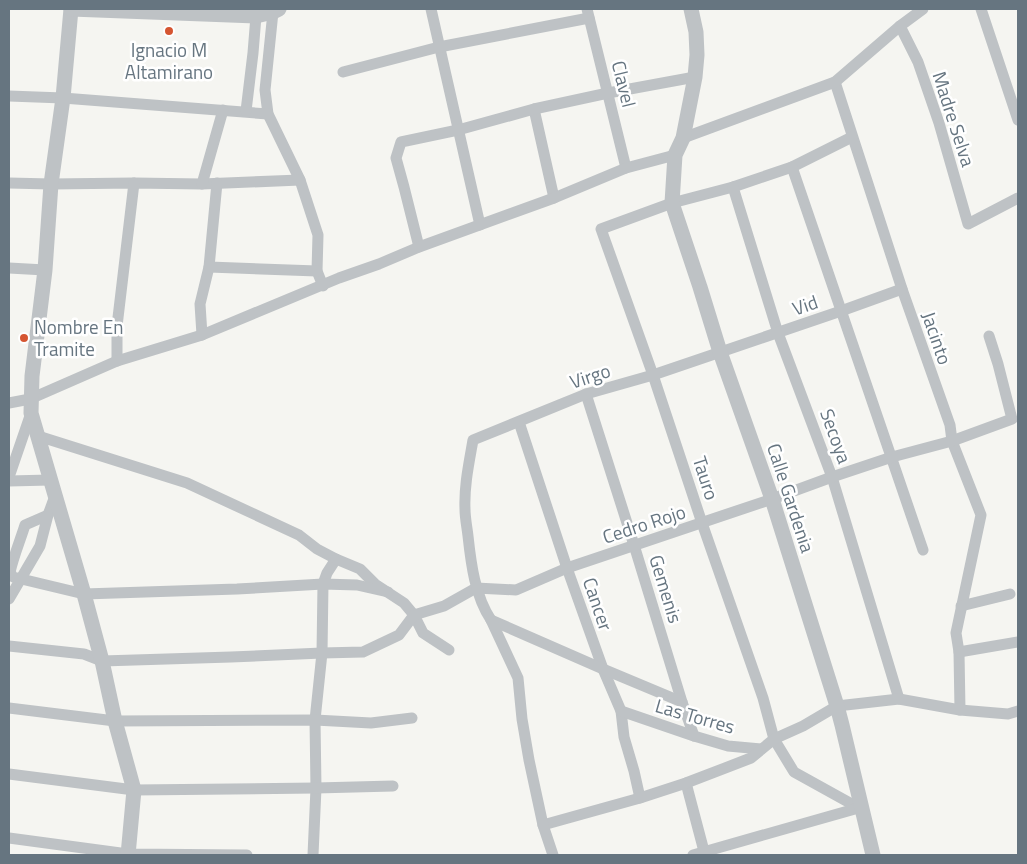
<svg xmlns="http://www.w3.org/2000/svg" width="1027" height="864" font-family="'Titillium Web',sans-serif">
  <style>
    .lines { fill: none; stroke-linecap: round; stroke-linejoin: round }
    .minor { stroke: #bec2c5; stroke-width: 11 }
    .tertiary { stroke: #bec2c5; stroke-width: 15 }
    .poi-dot { fill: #d55531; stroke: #fff; stroke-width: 2 }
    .labels { text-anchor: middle; stroke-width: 5; stroke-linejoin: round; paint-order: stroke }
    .poi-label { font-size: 19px; fill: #667580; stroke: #fff }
    .street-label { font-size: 19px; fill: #667580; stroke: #fff }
  </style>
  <rect width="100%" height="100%" fill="#f5f5f1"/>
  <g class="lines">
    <g class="minor">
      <polyline points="431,9 480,225"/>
      <polyline points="587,9 626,168"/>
      <polyline points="981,9 1018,120"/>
      <polyline points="273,12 265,90 268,114 300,180 318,235 317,271 323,286"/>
      <polyline points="900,26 918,62 939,123 968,224 1018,198"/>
      <polyline points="343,72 439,47 589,18"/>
      <polyline points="835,82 902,289 950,425 952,441 981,515 956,633 959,652 960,710"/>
      <polyline points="9,96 63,98 268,114"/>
      <polyline points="534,109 554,198"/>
      <polyline points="246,111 253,53 256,16"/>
      <polyline points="852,137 792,167 733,187 672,203 601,229 653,375 702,523 763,698 774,739 794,772 859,808"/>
      <polyline points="683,138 835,82 900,26 923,9"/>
      <polyline points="792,167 923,550"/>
      <polyline points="9,183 51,184 134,183 202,184 300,180"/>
      <polyline points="202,184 223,110"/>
      <polyline points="733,187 778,333 832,477 899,699"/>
      <polyline points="419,247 404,187 396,158 401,142 458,130 534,109 608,93 695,77"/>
      <polyline points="209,267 317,271"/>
      <polyline points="9,268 45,270"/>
      <polyline points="202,335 200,304 209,267 217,183"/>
      <polyline points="117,361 117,326 134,183"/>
      <polyline points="586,394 634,545 682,702 694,736"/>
      <polyline points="9,403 30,399 117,361 202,335 339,278 379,264 419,247 554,198 626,168 675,155"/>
      <polyline points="519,422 567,568 603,669 621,711 624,737 634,771 640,798"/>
      <polyline points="38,436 187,483 299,535 317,549 336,559 327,573 323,584 322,653 315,720 316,788 313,855"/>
      <polyline points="9,477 31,413"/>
      <polyline points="9,481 50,480"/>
      <polyline points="336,559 360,569 375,584 404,603 414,615 423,633 449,650"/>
      <polyline points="9,572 10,572 13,577 84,594 237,589 323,584 357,585 388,592"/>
      <path d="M10,572C14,555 20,541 25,525L48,515"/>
      <polyline points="9,599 40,546 48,515 55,496"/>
      <polyline points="961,606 1010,594"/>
      <polyline points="491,620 603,669 682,702"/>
      <polyline points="9,646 84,654 102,661 231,657 322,653 363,652 399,635 414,615 444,606 476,588 516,590 567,568 772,499 832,477 892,457 952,441 1012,419 998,364 989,336"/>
      <polyline points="959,652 1018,642"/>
      <polyline points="9,708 115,721 315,720 371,723 412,718"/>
      <polyline points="621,711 694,736 728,746 761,749"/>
      <polyline points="9,774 134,790 316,788 393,786"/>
      <polyline points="686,783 705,855"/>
      <polyline points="543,825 640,798 686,783 751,758 774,739 803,726 837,706 899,699 960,710 1008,714 1018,711"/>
      <polyline points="9,838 128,854 247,855"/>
      <path d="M553,855L543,825L529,760L522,719L518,678L491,620C475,596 471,564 468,536C467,527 465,518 465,509C464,486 469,463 473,440L586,394L653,375L841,311L902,289"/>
      <polyline points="693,855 862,807"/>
    </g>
    <g class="tertiary">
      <polyline points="71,9 63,98 51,184 45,270 32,376 31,413 84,594 102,661 115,721 134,790 128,855"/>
      <polyline points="71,9 256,16 273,12 279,9"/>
      <polyline points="691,9 696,32 697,55 695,77 683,138 675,155 672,203 700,287 720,352 772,499 837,706 842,725 873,855"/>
    </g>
  </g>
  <g class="poi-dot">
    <circle cx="169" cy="31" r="5"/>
    <circle cx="24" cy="338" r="5"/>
  </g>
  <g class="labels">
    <g class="poi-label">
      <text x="169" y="57">Ignacio M<tspan x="169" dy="22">Altamirano</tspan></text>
      <text x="34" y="334" text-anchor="start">Nombre En<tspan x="34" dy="22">Tramite</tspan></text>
    </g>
    <g class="street-label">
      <text transform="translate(624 84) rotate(76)" y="7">Clavel</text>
      <text transform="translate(954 119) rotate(72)" y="7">Madre Selva</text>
      <text transform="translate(805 305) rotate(-19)" y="7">Vid</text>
      <text transform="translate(937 338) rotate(71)" y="7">Jacinto</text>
      <text transform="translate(590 376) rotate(-18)" y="7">Virgo</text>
      <text transform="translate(836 436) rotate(70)" y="7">Secoya</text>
      <text transform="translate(706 478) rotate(72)" y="7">Tauro</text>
      <text transform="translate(791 498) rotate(72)" y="7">Calle Gardenia</text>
      <text transform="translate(644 524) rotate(-18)" y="7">Cedro Rojo</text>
      <text transform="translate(666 589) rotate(73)" y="7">Gemenis</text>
      <text transform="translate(598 604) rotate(71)" y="7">Cancer</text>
      <text transform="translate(695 716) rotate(16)" y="7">Las Torres</text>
    </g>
  </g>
  <rect width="1027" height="864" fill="none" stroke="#667580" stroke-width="20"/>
</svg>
